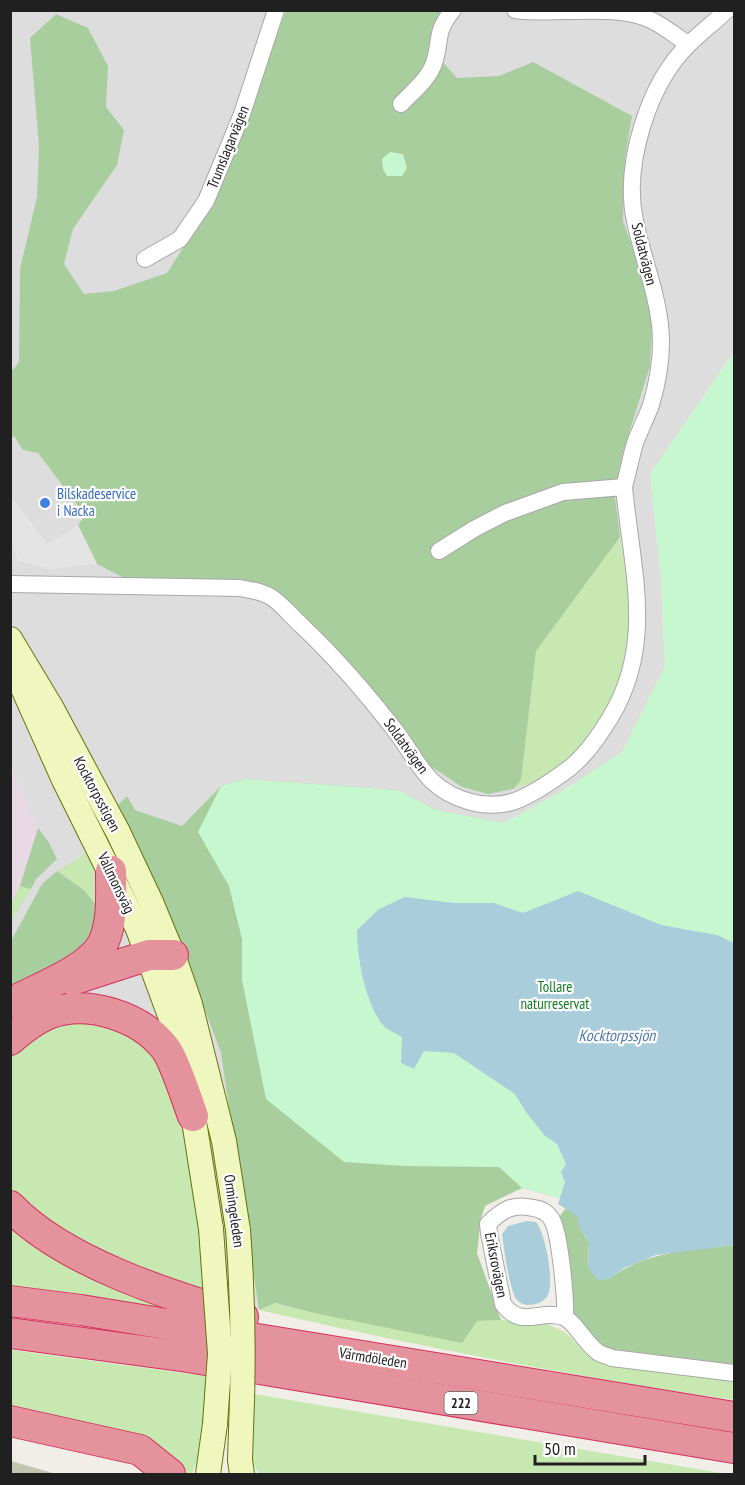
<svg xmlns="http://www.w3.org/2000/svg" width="745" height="1485" font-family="'PT Sans Narrow',sans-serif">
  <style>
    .residential { fill: #dedddd }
    .industrial { fill: #e9d9e5 }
    .construction { fill: #c3c5b3 }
    .grass { fill: #c7e8b0 }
    .forest { fill: #a8ce9e }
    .park { fill: #c7f7ce }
    .parking { fill: #e4e4e4 }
    .water { fill: #aacddc }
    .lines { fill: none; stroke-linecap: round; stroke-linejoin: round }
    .minor-casing { stroke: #a7a7a7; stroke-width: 18 }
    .secondary-casing { stroke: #62750a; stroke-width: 26 }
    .motorway-casing { stroke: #d42e5c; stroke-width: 32 }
    .minor { stroke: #fff; stroke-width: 16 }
    .secondary { stroke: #f0f7be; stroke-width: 24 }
    .motorway { stroke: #e4939c; stroke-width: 30 }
    .secondary-bridge-casing { stroke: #62750a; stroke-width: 26; stroke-linecap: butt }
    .secondary-bridge { stroke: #f0f7be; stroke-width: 24 }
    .shop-dot { fill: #3f7fe0; stroke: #fff; stroke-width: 2 }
    .labels { text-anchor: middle; stroke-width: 4.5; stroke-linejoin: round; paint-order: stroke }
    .shield { fill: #fff; stroke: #636363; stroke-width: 1.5 }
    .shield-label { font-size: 14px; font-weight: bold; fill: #202020 }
    .street-label { font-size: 15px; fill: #202020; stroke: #fff }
    .shop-label { font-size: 15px; fill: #366cbe; stroke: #fff; text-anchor: start }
    .park-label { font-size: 15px; fill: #117c21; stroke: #fff }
    .water-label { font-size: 16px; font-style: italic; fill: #5078ad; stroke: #fff }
  </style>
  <rect width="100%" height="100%" fill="#f0eee7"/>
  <polygon class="residential" points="11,11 734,11 734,352 650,474 661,579 665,666 622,752 561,792 504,823 436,810 398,790 274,1303 259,1310 194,1312 11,1286"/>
  <polygon class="industrial" points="10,765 38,828 20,886 11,904"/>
  <polygon class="construction" points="10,1461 11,1461 56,1474 11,1474"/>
  <g class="grass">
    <polygon points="619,538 629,577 633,613 619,689 578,756 535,782 513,789 521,780 536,651"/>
    <polygon points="86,853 103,888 101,922 85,891 57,871"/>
    <polygon points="20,886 31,889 11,921 11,904"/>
    <polygon points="68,1020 112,1022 145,1043 169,1079 187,1156 202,1246 206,1294 108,1255 72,1236 16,1196 11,1189 11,1055 23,1042"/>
    <polygon points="10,1222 194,1312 11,1286"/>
    <path d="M274,1303L314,1313L477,1321L501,1320L547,1324L565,1332L590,1356L734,1378V1400C575,1377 416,1346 259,1310Z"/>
    <polygon points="11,1350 205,1376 205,1437 192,1474 183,1474 11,1411"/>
    <polygon points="254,1394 721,1473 259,1474 253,1463"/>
  </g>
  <g class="forest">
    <polygon points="286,11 445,11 428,46 457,78 499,76 533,62 632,116 625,158 623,221 644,279 652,323 650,366 622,456 615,497 620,537 536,651 521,780 513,789 488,794 462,787 429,765 411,738 303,615 277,591 208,581 122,577 97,564 78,525 85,515 38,453 23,450 14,436 11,438 10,373 19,362 20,269 37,197 39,147 30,38 56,14 88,28 108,66 106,107 124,130 117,165 73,229 64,264 84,294 114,291 167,273 216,196"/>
    <polygon points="734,489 560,1198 522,1188 485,1206 481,1218 477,1253 501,1320 477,1321 462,1343 314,1313 275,1303 259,1310 221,1053 165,902 116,807 127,796 135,810 182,826 221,786 245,779 398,790 436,810 504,823 618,770 673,694"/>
    <polygon points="38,828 48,841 57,859 36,879 31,889 20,886"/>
    <polygon points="57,871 85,891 94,903 101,922 93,948 11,995 11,941 42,884"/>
    <path d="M566,1208L577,1215L581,1230L589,1242L588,1266L608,1279C650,1250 686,1251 734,1245V1368L612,1351L597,1343L573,1316L557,1220Z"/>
  </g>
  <g class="park">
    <polygon points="390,152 403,154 407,168 402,176 387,176 383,169 382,159"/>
    <polygon points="734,352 734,1195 559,1198 522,1188 499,1167 404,1166 344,1162 266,1099 242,980 242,939 229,886 198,832 221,786 245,779 398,790 436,810 504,823 561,792 622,752 665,666 661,579 650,474"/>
  </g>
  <polygon class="parking" points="10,496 48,544 78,525 97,564 50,569 19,561 11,545"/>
  <g class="water">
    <path d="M578,891L661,925L717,935L734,943V1245L656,1255L624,1268L608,1279L597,1280L588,1266L589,1242L581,1230L577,1216L558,1204L565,1182L561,1172L566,1164L557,1144L545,1136L526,1112L515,1094L454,1053L424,1051L414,1069L401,1063L402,1037C396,1033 386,1030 382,1024C365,1001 357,958 357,930L379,909L405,897L454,903H494L523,913Z"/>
    <path d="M527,1221L536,1222C546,1235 554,1280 548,1295C544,1302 536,1305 528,1305C524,1305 518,1302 516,1299C509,1287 504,1249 502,1234L508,1226Z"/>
  </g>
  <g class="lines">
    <defs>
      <g id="minor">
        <path d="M515,10C556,16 617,2 653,21C665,27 677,37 688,44"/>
        <path d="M401,104C412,92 429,79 434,63C442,39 434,33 453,10"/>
        <polyline points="145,259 180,239 206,201 242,114 276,10"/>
        <path d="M439,551L474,529L505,513L563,492L624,487C628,472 631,457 635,443C640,430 646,418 651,405C657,385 661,362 661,342C661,301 643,261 635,221C623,165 648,84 689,44C701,32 715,22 727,10"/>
        <path d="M10,584L240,588C250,590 261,591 271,597C281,603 291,616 301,625C336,658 367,694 397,733C409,749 418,767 432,781C452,800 485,810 512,802C531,796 555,779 571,767C584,756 594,743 603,729C658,650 632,574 624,487"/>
        <path d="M565,1317C566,1299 560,1234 552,1220C548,1213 541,1209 533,1208C513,1203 502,1210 488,1224L489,1233L503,1304C522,1330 541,1308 563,1317C575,1321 586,1345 599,1353C603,1355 608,1356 612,1358L734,1373"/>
      </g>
      <g id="secondary">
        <polyline points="10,639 51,707 118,832 151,902 173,955 190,1004 224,1141 238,1230"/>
        <polyline points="17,675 64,780 138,929 172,1021 186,1070 211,1229"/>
        <polyline points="241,1430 240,1460 242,1474"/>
        <polyline points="208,1474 215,1424"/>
      </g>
      <g id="motorway">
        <polyline points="72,980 149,955 173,955"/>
        <path d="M10,1003C36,989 92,969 104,941C113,920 111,894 111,871"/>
        <path d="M10,1040C21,1030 35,1020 48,1014C87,999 140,1016 165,1048C174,1059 187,1100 193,1116"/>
        <path d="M10,1206C63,1262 171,1296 243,1317"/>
        <polyline points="10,1301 81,1310 734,1417"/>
        <polyline points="10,1333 188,1357 734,1448"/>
        <polyline points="10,1421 140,1450 170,1474"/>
      </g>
    </defs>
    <use href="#minor" class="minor-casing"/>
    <use href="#secondary" class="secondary-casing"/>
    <use href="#motorway" class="motorway-casing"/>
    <use href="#minor" class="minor"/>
    <use href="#secondary" class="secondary"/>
    <use href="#motorway" class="motorway"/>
    <defs>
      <g id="secondary-bridge">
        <polyline points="211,1229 220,1354 215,1424"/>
        <path d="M238,1230C243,1297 244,1363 241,1430"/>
      </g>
    </defs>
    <use href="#secondary-bridge" class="secondary-bridge-casing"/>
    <use href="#secondary-bridge" class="secondary-bridge"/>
  </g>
  <circle class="shop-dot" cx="45" cy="503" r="6"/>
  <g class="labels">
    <rect class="shield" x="444.5" y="1392" width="33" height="22" rx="4.5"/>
    <g class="shield-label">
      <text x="461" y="1408">222</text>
    </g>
    <g class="street-label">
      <text transform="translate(228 147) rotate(-68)" y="5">Trumslagarvägen</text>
      <text transform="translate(644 254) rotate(76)" y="5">Soldatvägen</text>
      <text transform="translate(406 746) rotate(54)" y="5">Soldatvägen</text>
      <text transform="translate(97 794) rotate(62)" y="5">Kocktorpsstigen</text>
      <text transform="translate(116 883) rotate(64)" y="5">Vallmonsväg</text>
      <text transform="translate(234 1211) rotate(82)" y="5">Ormingeleden</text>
      <text transform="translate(496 1265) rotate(79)" y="5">Eriksrovägen</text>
      <text transform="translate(373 1358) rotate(9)" y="5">Värmdöleden</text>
    </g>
    <g class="shop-label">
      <text x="57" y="499">Bilskadeservice<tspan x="57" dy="17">i Nacka</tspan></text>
    </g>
    <g class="park-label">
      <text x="555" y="992">Tollare<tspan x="555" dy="17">naturreservat</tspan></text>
    </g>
    <g class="water-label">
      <text x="617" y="1041">Kocktorpssjön</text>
    </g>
  </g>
  <rect width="745" height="1485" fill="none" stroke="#202020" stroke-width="24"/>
  <path d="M535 1455v9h110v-9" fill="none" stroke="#202020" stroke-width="3"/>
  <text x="544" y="1455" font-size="18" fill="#202020" stroke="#ffffff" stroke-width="4.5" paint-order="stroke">50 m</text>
</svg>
